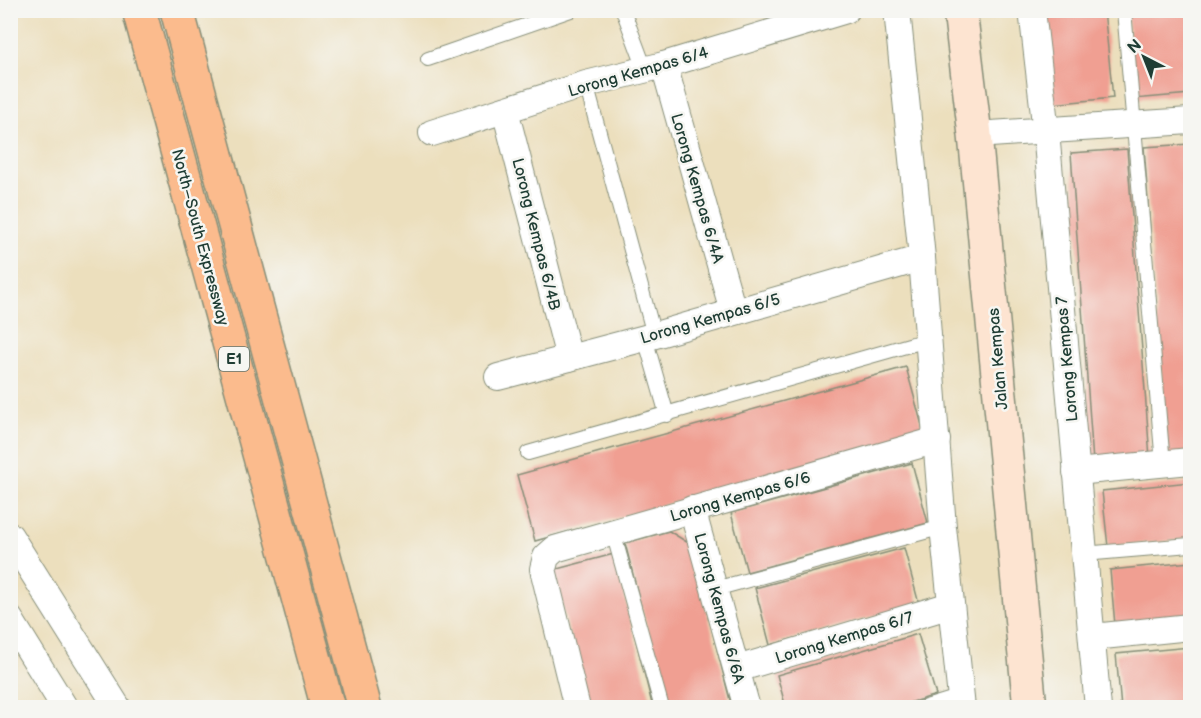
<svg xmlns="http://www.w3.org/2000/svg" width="1201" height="718" font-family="'Balsamiq Sans',sans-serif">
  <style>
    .building { fill: #f09f92 }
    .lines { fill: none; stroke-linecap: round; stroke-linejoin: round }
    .service-casing { stroke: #868e78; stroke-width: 16 }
    .minor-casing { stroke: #868e78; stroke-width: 28 }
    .secondary-casing { stroke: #868e78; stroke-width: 36 }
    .motorway-casing { stroke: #868e78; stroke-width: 36 }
    .service { stroke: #fff; stroke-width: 14 }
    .minor { stroke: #fff; stroke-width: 26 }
    .secondary { stroke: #fde4d1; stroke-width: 33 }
    .motorway { stroke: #fbbb8d; stroke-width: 33 }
    .labels { text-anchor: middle; stroke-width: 5; stroke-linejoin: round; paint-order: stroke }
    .shield { fill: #f6f6f2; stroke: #60746d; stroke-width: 1.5 }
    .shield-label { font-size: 15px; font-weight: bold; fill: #1f3d34 }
    .street-label { font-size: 16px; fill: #1f3d34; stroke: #f6f6f2 }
  </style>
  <rect width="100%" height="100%" fill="#f6f6f2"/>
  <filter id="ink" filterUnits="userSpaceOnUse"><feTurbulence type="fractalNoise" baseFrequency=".0167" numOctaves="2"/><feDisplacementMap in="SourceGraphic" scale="12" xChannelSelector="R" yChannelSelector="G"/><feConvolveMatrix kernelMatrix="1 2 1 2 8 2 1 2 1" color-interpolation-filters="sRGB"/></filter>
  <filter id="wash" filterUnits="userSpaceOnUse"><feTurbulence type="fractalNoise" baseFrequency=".008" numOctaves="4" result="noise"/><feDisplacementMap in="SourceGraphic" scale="24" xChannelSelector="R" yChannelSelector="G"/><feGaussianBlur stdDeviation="1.35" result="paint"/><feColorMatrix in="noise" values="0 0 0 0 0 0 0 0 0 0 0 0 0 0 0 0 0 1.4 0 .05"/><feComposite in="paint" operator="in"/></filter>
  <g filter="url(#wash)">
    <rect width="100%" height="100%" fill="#ecdfbd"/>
    <g id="blocks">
      <g class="building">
        <polygon points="1042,10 1104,10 1113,98 1051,104"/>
        <polygon points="1127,10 1190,10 1190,94 1134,99"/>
        <polygon points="1190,144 1190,454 1167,456 1144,147"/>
        <polygon points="1127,149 1150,458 1093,462 1071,153"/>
        <polygon points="906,367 924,433 535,541 517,475"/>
        <polygon points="912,463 928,523 747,572 731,513"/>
        <polygon points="1190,482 1190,539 1108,547 1102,491"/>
        <polygon points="669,531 690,544 732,708 667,708 625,543"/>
        <polygon points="904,548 919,604 770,645 755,588"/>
        <polygon points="614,554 653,708 588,708 553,570"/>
        <polygon points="1190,562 1190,618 1115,625 1110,570"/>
        <polygon points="918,634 936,695 892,708 786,708 777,675"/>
        <polygon points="1190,647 1190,703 1147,708 1121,708 1116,654"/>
      </g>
    </g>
  </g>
  <g filter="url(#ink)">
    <use href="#blocks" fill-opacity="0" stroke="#868e78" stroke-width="1.5"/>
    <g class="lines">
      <defs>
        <g id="service">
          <polyline points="623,10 645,69"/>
          <polyline points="1124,10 1163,464"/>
          <polyline points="428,59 571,10"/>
          <polyline points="586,84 654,335"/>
          <polyline points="645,338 667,415"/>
          <polyline points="528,453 927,340"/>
          <polyline points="613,532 662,708"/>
          <polyline points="1083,554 1190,545"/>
          <polyline points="715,589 943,527"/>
          <polyline points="923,708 962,696"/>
        </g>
        <g id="minor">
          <polyline points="897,10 922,258 943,527 962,708"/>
          <polyline points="1032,10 1046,132 1098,708"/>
          <polyline points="664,65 733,311"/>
          <polyline points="505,110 569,358"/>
          <polyline points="432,133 586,84 664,65 846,10"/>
          <polyline points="975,135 1190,121"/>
          <polyline points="498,377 645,338 922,258"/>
          <polyline points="1076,472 1190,461"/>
          <polyline points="692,509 747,708"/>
          <polyline points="10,536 118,708"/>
          <polyline points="10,619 65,708"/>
          <polyline points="1093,637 1190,627"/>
          <polyline points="737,669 951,605"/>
          <polyline points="577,708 543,569 546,557 555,549 937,440"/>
        </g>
        <polyline id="secondary" points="960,10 975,135 1030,708"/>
        <g id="motorway">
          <polyline points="139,10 328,708"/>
          <polyline points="177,10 365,708"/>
        </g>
      </defs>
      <use href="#service" class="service-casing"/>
      <use href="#minor" class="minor-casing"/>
      <use href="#secondary" class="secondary-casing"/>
      <use href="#motorway" class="motorway-casing"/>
      <use href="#service" class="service"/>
      <use href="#minor" class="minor"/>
      <use href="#secondary" class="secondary"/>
      <use href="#motorway" class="motorway"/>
    </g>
  </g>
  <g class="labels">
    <rect class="shield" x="219" y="347" width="30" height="24" rx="4.5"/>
    <g class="shield-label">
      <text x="234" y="364">E1</text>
    </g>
    <g class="street-label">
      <text transform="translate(638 71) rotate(-16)" y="6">Lorong Kempas 6/4</text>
      <text transform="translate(698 188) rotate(74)" y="6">Lorong Kempas 6/4A</text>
      <text transform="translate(537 234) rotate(76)" y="6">Lorong Kempas 6/4B</text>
      <text transform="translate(201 237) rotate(75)" y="6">North–South Expressway</text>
      <text transform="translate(710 318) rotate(-16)" y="6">Lorong Kempas 6/5</text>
      <text transform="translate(997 359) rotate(-95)" y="6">Jalan Kempas</text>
      <text transform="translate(1066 359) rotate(-95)" y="6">Lorong Kempas 7</text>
      <text transform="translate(740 496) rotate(-16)" y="6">Lorong Kempas 6/6</text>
      <text transform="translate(720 608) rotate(75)" y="6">Lorong Kempas 6/6A</text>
      <text transform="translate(844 637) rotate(-17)" y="6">Lorong Kempas 6/7</text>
    </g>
  </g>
  <rect width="1201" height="718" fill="none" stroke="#f6f6f2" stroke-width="36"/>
  <g transform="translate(1144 57) rotate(318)" stroke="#f6f6f2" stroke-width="4.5" paint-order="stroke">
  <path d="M0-4.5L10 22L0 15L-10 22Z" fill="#1f3d34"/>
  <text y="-9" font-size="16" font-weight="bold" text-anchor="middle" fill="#1f3d34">N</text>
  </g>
</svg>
